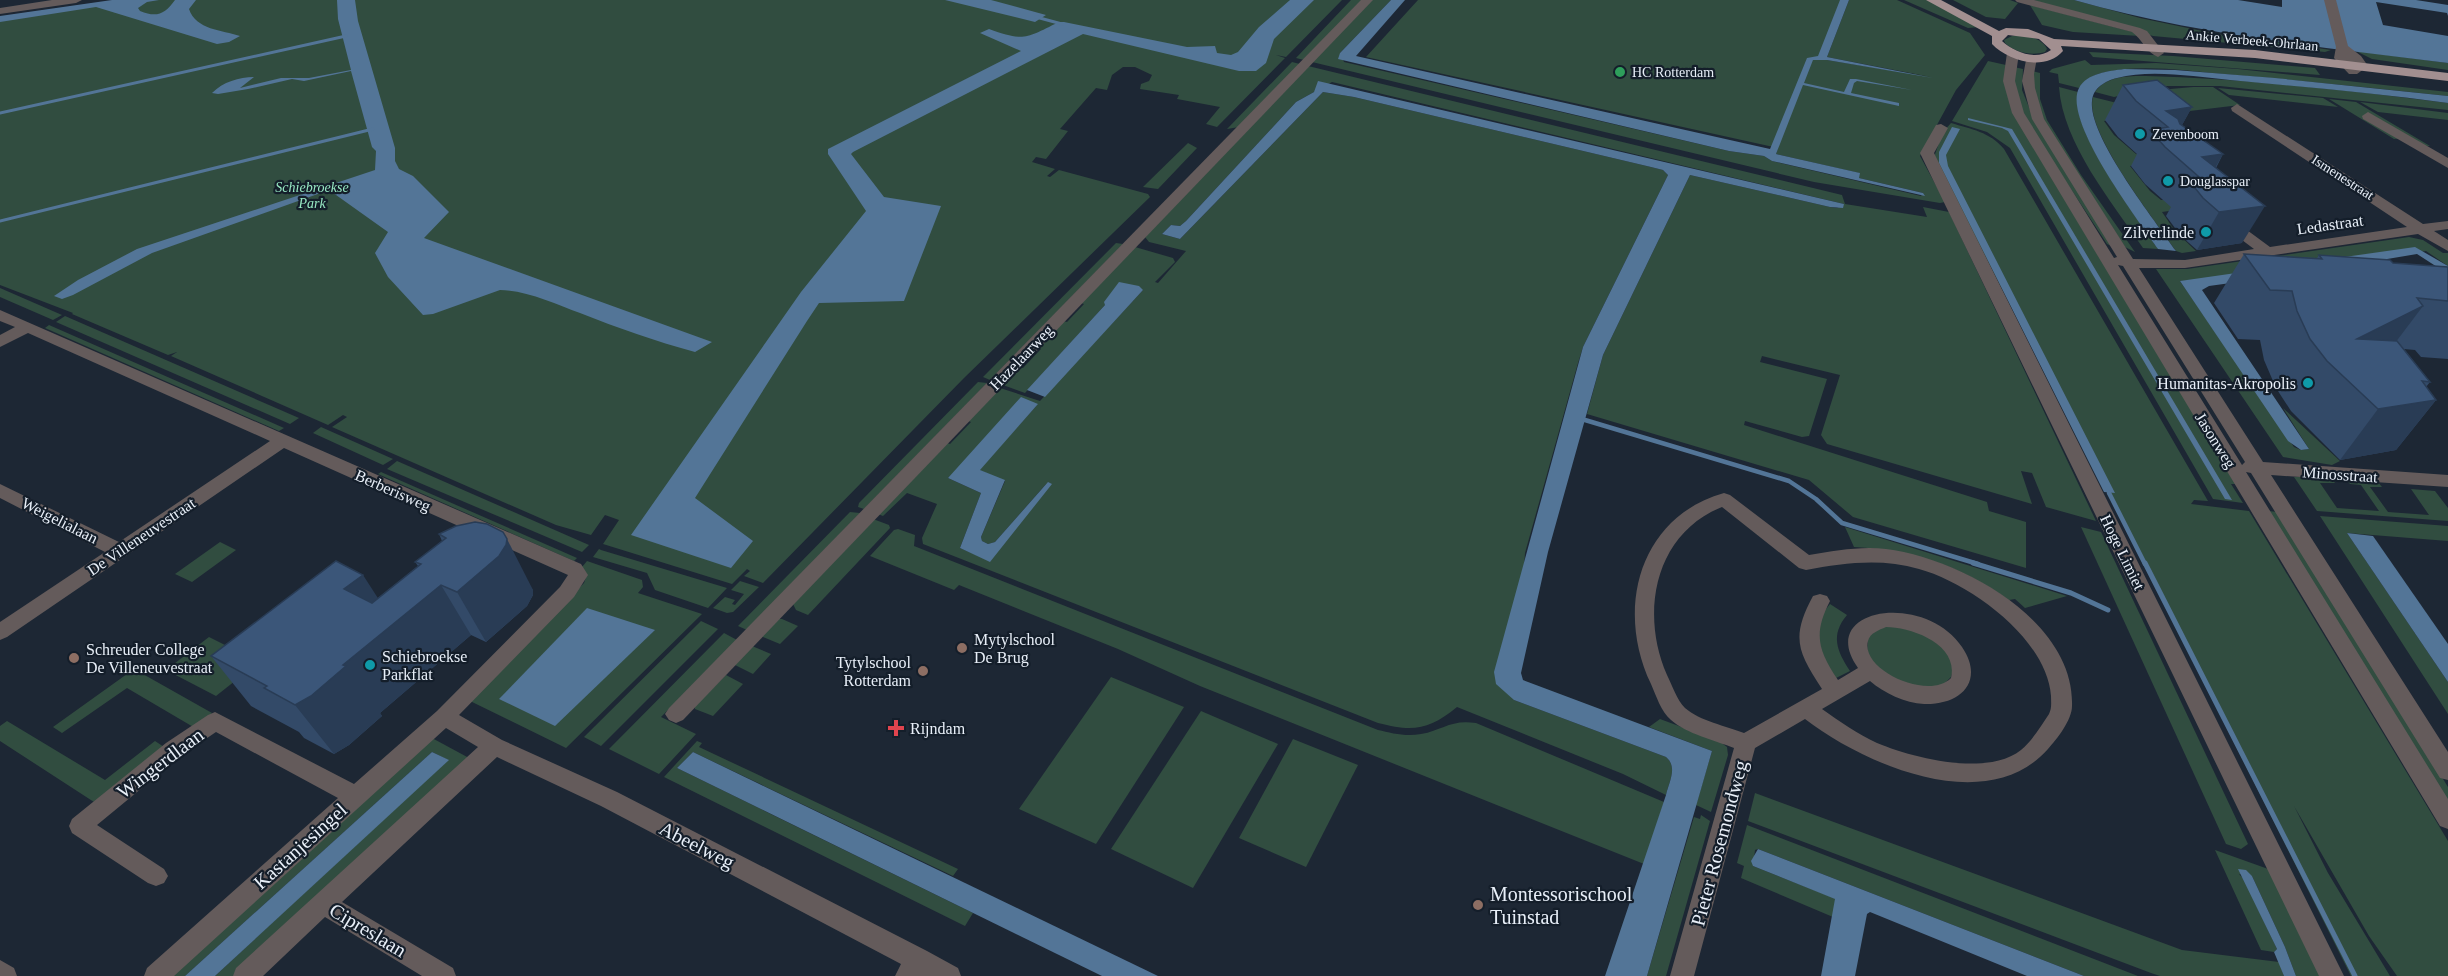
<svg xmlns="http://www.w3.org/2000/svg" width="2448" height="976" font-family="'Times New Roman',serif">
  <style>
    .green { fill: #314d40; fill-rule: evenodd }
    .water { fill: #537597 }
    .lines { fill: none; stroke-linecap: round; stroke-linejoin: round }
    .stream-far2 { stroke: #537597; stroke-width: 3 }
    .stream-far1 { stroke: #537597; stroke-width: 4.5 }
    .stream { stroke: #537597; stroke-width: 5 }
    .minor { fill: #645b5b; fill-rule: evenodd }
    .major { fill: #a28f90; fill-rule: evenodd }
    .wall { fill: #334a68 }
    .shaded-wall { fill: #293c55 }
    .building { fill: #3b5679; stroke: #293c55; stroke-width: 1.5 }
    .leisure-dot { fill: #2e9e5b; stroke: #141e2a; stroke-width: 2 }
    .culture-dot { fill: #0f9aa8; stroke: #141e2a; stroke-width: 2 }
    .education-dot { fill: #8d6e63; stroke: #141e2a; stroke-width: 2 }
    .health-dot { fill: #e0444e; stroke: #141e2a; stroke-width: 2 }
    .labels { text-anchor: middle; stroke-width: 4.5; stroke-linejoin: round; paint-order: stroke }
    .far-street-label { font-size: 14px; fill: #e8eff8; stroke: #141e2a }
    .far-poi-label { font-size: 14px; fill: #e8eff8; stroke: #141e2a; text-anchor: start }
    .far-park-label { font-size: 14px; font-style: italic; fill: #97e8c3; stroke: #141e2a }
    .street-label { font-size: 16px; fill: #e8eff8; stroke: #141e2a }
    .poi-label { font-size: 16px; fill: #e8eff8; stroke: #141e2a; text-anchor: start }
    .near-street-label { font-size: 20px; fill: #e8eff8; stroke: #141e2a }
    .near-poi-label { font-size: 20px; fill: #e8eff8; stroke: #141e2a; text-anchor: start }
  </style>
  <rect width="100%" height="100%" fill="#1d2734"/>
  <g class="green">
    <polygon points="133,0 1342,0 1286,57 1276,55 1285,58 1217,127 1206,124 1220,107 1177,99 1179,95 1140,89 1141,84 1149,81 1152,75 1135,67 1123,67 1112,75 1107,90 1096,88 1060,129 1068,131 1046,159 1036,157 1032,162 1055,169 1047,176 1050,177 1059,170 1148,194 1150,197 964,378 763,583 744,576 750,571 747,569 732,584 603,544 619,520 605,515 591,535 556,525 332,427 347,417 343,415 328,425 171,356 177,352 168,355 72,314 73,313 0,285 0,19"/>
    <polygon points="1351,0 1362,0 1304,60 1296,58"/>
    <polygon points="1370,0 1391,0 1340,53 1344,62 1729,151 1764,156 1772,161 1921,196 1923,193 1859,178 1859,173 1776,154 1778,148 1366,57 1418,0 1845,0 1822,58 1814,60 1827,60 1931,77 1827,57 1849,0 1897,0 1970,33 1985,55 1956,90 1920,156 1945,202 1940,203 1814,182 1312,62"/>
    <polygon points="1904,0 1928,0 1980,27 1968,28"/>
    <polygon points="1953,0 2010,0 2018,3 2005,19 1986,17"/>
    <polygon points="2033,0 2074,0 2140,18 2207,32 2331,50 2325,52 2153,36"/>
    <polygon points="2030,5 2133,32 2140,36 2073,32 2042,25"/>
    <path d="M2012,36C2025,35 2041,37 2047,49L2045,52C2032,56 2016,53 2005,43L2004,40Z"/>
    <polygon points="2356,51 2448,63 2448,70 2372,59"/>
    <polygon points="2089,52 2173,56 2315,68 2320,75 2093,57"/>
    <path d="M2085,60L2091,65L2156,63L2238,69L2448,92V96C2374,88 2299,80 2224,74C2186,71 2144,64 2106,72C2095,74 2085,79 2079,88L2059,83L2058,74L2049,72L2052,69Z"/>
    <polygon points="1988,61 2006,65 2005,81 2239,484 2231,484 2243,503 2213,499 2010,148 1987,132 1952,121"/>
    <polygon points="1292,62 1300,64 1239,127 1227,129"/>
    <path d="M1308,66L1842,195L1845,204L1927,217L1923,207L1949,212L2096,521L2046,507L2032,473L2021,471L2032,504L1827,444L1821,435L1840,375L1762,356L1760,362L1827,379L1809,436L1802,437L1745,421L1744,425L1987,502L1989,511L2026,522V568L1853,517L1809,480L1587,414L1603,355L1690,175L1830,207L1837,208L1844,204L1332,82L1296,102L1186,221L1180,226L1171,225L1162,234L1180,239L1323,92L1354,97L1651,167L1663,170L1668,175L1583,347L1578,363L1525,553L1514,700L1666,757C1678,767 1669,782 1666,795L1623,774L1457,707C1429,730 1413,732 1378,723L923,544L922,538L937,504L907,493L883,516L878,514L947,443L950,444L971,422L968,421L1000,388L1040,401L1143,290L1105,305L1025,393L1003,385L1019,367L1023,368L1041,349L1038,348L1063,321L1067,322L1084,304L1081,303L1135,247L1173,258L1175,262L1155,282L1158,283L1186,251L1149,242L1145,237ZM1038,404L979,470L1005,481L981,537L982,541L988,544L995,542L1047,483L990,561L960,548L981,493L948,478Z"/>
    <polygon points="2014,67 2023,69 2022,90 2033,117 2111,246 2107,244 2023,116 2014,88"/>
    <polygon points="2032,71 2040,73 2040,99 2047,120 2081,175 2135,252 2125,247 2043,119 2037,107"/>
    <path d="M2146,76C2247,79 2348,90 2448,103V110L2220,86H2163L2114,97L2095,92C2106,76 2128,76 2146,76Z"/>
    <path d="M2059,87L2078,92C2068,127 2138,219 2158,249L2143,248C2112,202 2063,144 2059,87Z"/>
    <polygon points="2193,87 2213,87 2240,105 2173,113 2148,91"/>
    <polygon points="2218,88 2323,98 2338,107 2229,95"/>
    <path d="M2093,97L2133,107L2138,116L2104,121L2114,135L2136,154L2152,152L2164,161L2130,166L2150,191L2161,200L2184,198L2196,207L2162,212L2175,231L2196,251L2182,253L2176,251C2156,221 2083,130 2093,97Z"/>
    <path d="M2329,99L2356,102L2430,146C2417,147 2407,137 2394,139Z"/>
    <polygon points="2360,102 2448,113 2448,120 2378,112"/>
    <path d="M1951,123C1971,129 1990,132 2004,149L2208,501L2194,500L2191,504L2249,511L2448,841V976H2397L2369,936L2294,806L2328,873L2390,976H2351L2158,590L1934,157L1943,132Z"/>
    <polygon points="1188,143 1197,148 1158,189 1143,187"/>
    <polygon points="2409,237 2423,240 2443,253 2448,253 2448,266 2426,251 2280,277 2180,281 2294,447 2301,450 2309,449 2283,408 2340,461 2332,465 2283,457 2156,269 2187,269"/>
    <polygon points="1116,243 1123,244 990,380 983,377"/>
    <polygon points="0,288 62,315 53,320 0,297"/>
    <polygon points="65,316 299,418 290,424 56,322"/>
    <polygon points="49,325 284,428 279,431 45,328"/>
    <polygon points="978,382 987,383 864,509 858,507 859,503"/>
    <polygon points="321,427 393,459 383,465 313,433"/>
    <polygon points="397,461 589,545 582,552 387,469"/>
    <polygon points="381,472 577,558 574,561 378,474"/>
    <polygon points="2294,477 2330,477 2335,483 2320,483 2337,508 2379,511 2361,485 2350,484 2345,478 2377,481 2382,487 2370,487 2388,512 2429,515 2411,489 2435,491 2448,508 2448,521 2317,511"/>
    <polygon points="2268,511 2278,512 2448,787 2448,804"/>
    <polygon points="850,512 860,513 747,630 738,626"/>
    <polygon points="2320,516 2448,526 2448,541 2347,533 2448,682 2448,714"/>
    <polygon points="873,519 889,525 890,528 808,615 796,610 793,604"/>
    <path d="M1845,527L2067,596L2025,608L2015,599L2009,600C1960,566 1914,550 1854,547Z"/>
    <polygon points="2081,527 2101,532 2248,844 2241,849 2226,844"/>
    <path d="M898,529L915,535L914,546L1378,730C1391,733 1406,737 1421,734C1443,730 1451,719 1476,723L1664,802L1644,864L1200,686L1118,649L959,585L954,590L870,556L894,530Z"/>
    <polygon points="220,542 236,550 192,582 175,574"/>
    <polygon points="599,549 601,550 727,588 708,608 655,590 647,573 593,557"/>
    <polygon points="587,561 642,580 643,587 638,593 702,614 566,748 468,700 584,583 587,574 582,567"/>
    <polygon points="740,581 759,587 733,612 727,613 713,608 725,597 735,600 732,604 735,605 744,594 731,590"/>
    <path d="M1830,604L1847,615C1830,635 1837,651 1850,671L1834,679L1822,662L1815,623Z"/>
    <polygon points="778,619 782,619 798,626 780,644 763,637 763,634"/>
    <polygon points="701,621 718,629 601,746 584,737"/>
    <polygon points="1902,624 1943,645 1954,667 1951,677 1943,685 1916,689 1886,677 1867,656 1868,635 1876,628"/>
    <polygon points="724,633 737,640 661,717 696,734 659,774 609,749"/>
    <polygon points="209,637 259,662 216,696 166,670"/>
    <polygon points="752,646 771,654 753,674 735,665"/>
    <polygon points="134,669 212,713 195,728 127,688 62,733 53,727"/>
    <polygon points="726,675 743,684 713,716 695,709 695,706"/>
    <polygon points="1111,677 1184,707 1096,844 1019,809"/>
    <polygon points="1201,711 1278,744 1193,888 1111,849"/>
    <polygon points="1660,719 1719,741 1727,747 1728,755 1711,812 1696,805 1712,751 1649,727"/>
    <polygon points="7,721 105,780 155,741 167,749 94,802 0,741 0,726"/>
    <polygon points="432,738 469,758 233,976 215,976 448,760 432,752 185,976 164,976"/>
    <polygon points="1293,739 1358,765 1306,867 1239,838"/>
    <polygon points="697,741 702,743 699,747 958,869 953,876 693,752 677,768 973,913 965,926 664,777"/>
    <polygon points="1755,793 2182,950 2279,962 2284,976 2160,976 2151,973 1748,821"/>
    <polygon points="1701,815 1710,821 1666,976 1647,976 1694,817 1700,819"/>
    <polygon points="1747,825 2138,976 2084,976 1758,849 1755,850 1753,866 1834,898 1836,899 1833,917 1741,878 1744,866 1737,863"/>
    <polygon points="2215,850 2271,870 2323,976 2296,976 2285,947 2252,876 2239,874 2244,879 2277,949 2274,952 2261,950"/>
  </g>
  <g class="water">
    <path d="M112,0H159L147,2L138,8L140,11C157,18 165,14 175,0H196L189,9C196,30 222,30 240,36L229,42L217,44L96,7L0,22V16Z"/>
    <path d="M337,0H355L358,21L395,148V161L399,169L413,176L449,212L424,238L712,342L695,352C655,341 618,328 580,313C556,304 526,290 500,290L433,314L423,315L388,277L375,253L388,232L329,190L152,253L73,295L62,299L54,296L78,280L137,249L375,170L376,151L372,147L351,71L304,81L292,79L248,89L218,94L212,93C223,82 239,77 254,77L240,88L281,78H309L351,70L338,19Z"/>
    <polygon points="945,0 991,0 1046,15 1035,22"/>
    <path d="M1290,0H1314L1274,39L1266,63L1256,71H1239L1083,34L853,152L851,154L884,197L941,206L904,301L819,303L807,321L695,498L753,541L731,568L631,535L801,292L866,211L828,154V149L1021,51L980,33L989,29C1025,42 1026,38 1059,22H1064L1187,47L1215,46L1217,53L1231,55L1238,52L1259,27Z"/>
    <polygon points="1391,0 1405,0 1356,56 1770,149 1807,58 1818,56 1840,0 1849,0 1827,57 1933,78 1827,60 1813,60 1804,83 1844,92 1850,79 1856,79 1912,90 1857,81 1854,83 1851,93 1899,103 1899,106 1803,85 1776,154 1860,173 1859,178 1923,193 1925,196 1772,161 1764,156 1729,151 1338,59 1340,53"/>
    <path d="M2074,0H2238L2282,7V0H2416L2448,5V16L2447,13L2376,2L2383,25L2448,36V63C2321,47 2197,35 2074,0Z"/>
    <path d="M2124,69L2175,70L2275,78L2448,96V103C2376,93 2303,87 2230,80C2195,77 2152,69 2117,78C2105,81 2093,88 2092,101C2088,136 2155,220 2176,251L2158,249C2139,221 2062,121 2079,88C2087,73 2109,71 2124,69Z"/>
    <path d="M1318,81L1844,204L1843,208L1830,207L1690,175L1603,355L1548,552L1521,673L1523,680L1712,751L1647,976H1605L1666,795C1669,782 1678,767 1666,757L1514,700L1496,684L1494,672L1583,347L1668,175L1663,170L1651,167L1354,97L1323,92L1180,239L1162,234L1171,225L1180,226L1186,221L1296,102L1314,92Z"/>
    <polygon points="1968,118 2012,129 2232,500 2225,499 2008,131 2002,128 1968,120"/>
    <polygon points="1952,127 1960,129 1946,155 1948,166 2115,493 2104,492 1939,163 1939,152"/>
    <polygon points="2415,247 2448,266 2448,274 2417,254 2280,277 2267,268"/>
    <polygon points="2257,270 2267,278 2209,286 2202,290 2309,449 2301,450 2288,441 2180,281"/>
    <polygon points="1119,282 1139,286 1143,290 1045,397 1027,390 1105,305 1104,302"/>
    <polygon points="1021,397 1038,404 980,470 1005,480 981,537 982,541 988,544 995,542 1048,482 1052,484 990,562 960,548 981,493 948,478"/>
    <polygon points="2347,533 2373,536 2448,644 2448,682"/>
    <polygon points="587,608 655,630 555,726 499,699"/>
    <polygon points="432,752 449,760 215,976 185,976"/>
    <polygon points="693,752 1158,976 1102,976 677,768"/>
    <polygon points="1758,849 2084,976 2027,976 1870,912 1867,914 1855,976 1821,976 1835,899 1753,866 1751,861"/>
    <polygon points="2238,869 2246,870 2252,876 2285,947 2296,976 2284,976 2274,952 2277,949"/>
  </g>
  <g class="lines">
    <g class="stream-far2">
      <polyline points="1036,17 1062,24"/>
      <polyline points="0,113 346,36"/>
      <polyline points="0,221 373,129"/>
    </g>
    <g class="stream-far1">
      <polyline points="1585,420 1789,481 1816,499 1842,523 1978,564"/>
      <polyline points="2109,493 2145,564"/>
    </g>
    <g class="stream">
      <polyline points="1973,563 2071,593 2108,610"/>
      <polyline points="2145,563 2355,976"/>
    </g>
    <g class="minor">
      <polygon points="52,0 82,0 76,3 0,14 0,8"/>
      <polygon points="1361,0 1373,0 683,720 676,723 669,720 665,714 669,708"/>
      <path d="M2015,0H2034L2140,28L2147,31L2164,53L2158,57C2147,53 2142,39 2132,32L2017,2Z"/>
      <polygon points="2324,0 2336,0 2348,46 2361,56 2368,66 2357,74 2349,74 2334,58 2336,47"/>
      <path d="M2013,49L2019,53L2015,81L2024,113L2114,258L2117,257L2032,119L2022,81L2027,55H2035L2037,58L2034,74L2035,88L2044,119L2133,259L2185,260L2254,249L2222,225L2220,222L2227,218L2232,219L2270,247L2407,227L2232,111L2231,108L2237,104L2423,224L2448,221V229L2434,231L2448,240V251L2418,234L2185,268H2139L2263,462L2448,475V487L2271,475L2448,752V780L2440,778L2251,473L2246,472L2448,799V829L2440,826L2012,113L2003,81L2007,53ZM2118,265L2123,266L2245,462L2242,465Z"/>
      <polygon points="2368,112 2448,158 2448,168 2363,119 2362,116"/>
      <polygon points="1941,124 1948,128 1934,153 2344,976 2319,976 1920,153 1936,125"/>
      <polygon points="0,310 581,564 588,575 574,597 459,715 502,740 617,792 927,951 958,968 961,976 895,976 901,964 601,806 497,757 342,902 453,968 456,976 422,976 325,917 263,976 233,976 236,968 478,747 446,728 174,976 144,976 147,968 338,798 216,732 182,755 97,825 164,869 168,876 164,883 156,886 148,883 72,833 69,826 72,819 166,743 208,715 215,712 354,784 437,711 560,587 568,575 284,448 7,637 0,640 0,622 105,552 0,498 0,484 119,542 270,441 28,333 0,347 0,335 15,327 0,321"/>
      <path d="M1724,493L1730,495L1809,555C1835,551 1860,546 1886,549C1959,558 2075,620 2072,706C2072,720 2057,739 2048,749C1987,818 1865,765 1805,719L1755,748L1694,976H1670L1734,748C1714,740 1687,734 1671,720C1661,712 1656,695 1651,684C1615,609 1639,517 1724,493ZM1722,507L1799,568L1806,570C1844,563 1881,558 1919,569C1970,583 2047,639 2051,696C2051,702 2052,708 2049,714C2041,726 2032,741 2021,750C1987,777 1913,758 1877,743C1858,734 1840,722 1822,709L1870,681C1884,693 1905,703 1924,704C1961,705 1985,681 1962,647C1924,591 1815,608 1858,668L1838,680C1818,650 1813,634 1830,601L1827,596L1820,594L1813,596C1791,637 1797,651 1822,689L1744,733C1726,726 1700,721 1685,708C1677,700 1672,685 1667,675C1640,614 1654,534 1722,507ZM1886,627C1911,627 1959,644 1951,678C1929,701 1860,670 1868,641C1870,633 1879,630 1886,627Z"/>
      <polygon points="0,960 14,968 17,976 0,976"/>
    </g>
    <path class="major" d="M1926,0H1941L1999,31L2006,28L2028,29L2054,39L2255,50L2448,73V81L2255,58L2061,46L2063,51C2045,72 2008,61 1992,44V36ZM2008,35L2039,39L2051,50C2036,61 2014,52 2002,41Z"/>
  </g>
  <g class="wall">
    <polygon points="2123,85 2192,107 2182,125 2223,154 2216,168 2242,243 2197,250 2181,236 2166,216 2171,207 2145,184 2131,166 2137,154 2118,137 2105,120"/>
    <polygon points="2244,254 2317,258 2319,255 2393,263 2448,267 2448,359 2421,357 2415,350 2404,349 2430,382 2426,387 2436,400 2396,450 2340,460 2291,411 2276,388 2264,360 2260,340 2238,339 2214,303"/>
    <polygon points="456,526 533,590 533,595 527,606 486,642 471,635 380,713 382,716 349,745 334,754 304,738 299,732 251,706 211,656 378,598 418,566 415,562 442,541 439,534"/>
  </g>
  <g class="shaded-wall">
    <polygon points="2192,107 2172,143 2166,111"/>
    <polygon points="2223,154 2202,191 2202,157"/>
    <polygon points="2265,206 2242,243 2197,250 2219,212"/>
    <polygon points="2423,306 2386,355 2357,339"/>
    <polygon points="2436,400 2396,450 2340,460 2378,409"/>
    <polygon points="507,539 533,590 533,595 527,606 486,642 457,592"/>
    <polygon points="363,575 394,623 441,585 471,635 380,713 382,716 349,745 334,754 295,705 344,589"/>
  </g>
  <g class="building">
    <polygon points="2157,80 2192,107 2166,111 2178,119 2180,124 2223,154 2202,157 2265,206 2219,212 2203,198 2187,178 2199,177 2165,147 2150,130 2168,127 2136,101 2123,85"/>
    <polygon points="2244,254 2322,259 2319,255 2390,260 2393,263 2448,267 2448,301 2417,298 2423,306 2357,339 2397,341 2430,382 2422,381 2436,400 2378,409 2327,361 2310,339 2297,311 2292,291 2270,290"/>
    <polygon points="475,522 487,524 503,532 507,539 506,545 499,556 457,592 441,585 343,665 346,666 311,696 295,705 264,688 267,686 211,656 336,561 363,575 344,589 372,603 421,564 415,562 446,538 439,534 456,526"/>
  </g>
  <circle class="leisure-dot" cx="1620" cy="72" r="6"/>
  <g class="culture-dot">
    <circle cx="2140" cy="134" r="6"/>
    <circle cx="2168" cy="181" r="6"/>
    <circle cx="2206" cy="232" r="6"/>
    <circle cx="2308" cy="383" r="6"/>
    <circle cx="370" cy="665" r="6"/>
  </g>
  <g class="education-dot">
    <circle cx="962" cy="648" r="6"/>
    <circle cx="74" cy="658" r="6"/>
    <circle cx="923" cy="671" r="6"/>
    <circle cx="1478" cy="905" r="6"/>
  </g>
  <path class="health-dot" d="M893 719h6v6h6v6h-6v6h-6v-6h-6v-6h6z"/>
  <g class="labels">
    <g class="far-street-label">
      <text transform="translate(2252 40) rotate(5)" y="5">Ankie Verbeek-Ohrlaan</text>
      <text transform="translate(2343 177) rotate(33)" y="5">Ismenestraat</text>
    </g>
    <g class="far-poi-label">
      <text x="1632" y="77">HC Rotterdam</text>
      <text x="2152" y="139">Zevenboom</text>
      <text x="2180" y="186">Douglasspar</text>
    </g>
    <g class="far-park-label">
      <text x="312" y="192">Schiebroekse<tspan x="312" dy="16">Park</tspan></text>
    </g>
    <g class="street-label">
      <text transform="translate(2330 224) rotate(-8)" y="6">Ledastraat</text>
      <text transform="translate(1021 357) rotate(-46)" y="6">Hazelaarweg</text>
      <text transform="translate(2216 440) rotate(58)" y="6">Jasonweg</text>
      <text transform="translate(2340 474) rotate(4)" y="6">Minosstraat</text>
      <text transform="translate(393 490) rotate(24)" y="6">Berberisweg</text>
      <text transform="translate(60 520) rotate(27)" y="6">Weigelialaan</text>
      <text transform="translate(141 536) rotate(-34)" y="6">De Villeneuvestraat</text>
      <text transform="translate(2123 552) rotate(64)" y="6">Hoge Limiet</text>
    </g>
    <g class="poi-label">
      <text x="2194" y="238" text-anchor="end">Zilverlinde</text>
      <text x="2296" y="389" text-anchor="end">Humanitas-Akropolis</text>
      <text x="974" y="645">Mytylschool<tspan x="974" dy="18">De Brug</tspan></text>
      <text x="86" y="655">Schreuder College<tspan x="86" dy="18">De Villeneuvestraat</tspan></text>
      <text x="382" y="662">Schiebroekse<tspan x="382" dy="18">Parkflat</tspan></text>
      <text x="911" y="668" text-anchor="end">Tytylschool<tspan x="911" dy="18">Rotterdam</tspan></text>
      <text x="910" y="734">Rijndam</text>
    </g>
    <g class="near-street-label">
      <text transform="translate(160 763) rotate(-37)" y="7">Wingerdlaan</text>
      <text transform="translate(1719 843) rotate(-75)" y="7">Pieter Rosemondweg</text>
      <text transform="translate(697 845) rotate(27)" y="7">Abeelweg</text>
      <text transform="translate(300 846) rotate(-42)" y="7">Kastanjesingel</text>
      <text transform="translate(368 930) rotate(31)" y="7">Cipreslaan</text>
    </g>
    <g class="near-poi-label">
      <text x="1490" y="901">Montessorischool<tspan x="1490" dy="23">Tuinstad</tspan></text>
    </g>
  </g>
</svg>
